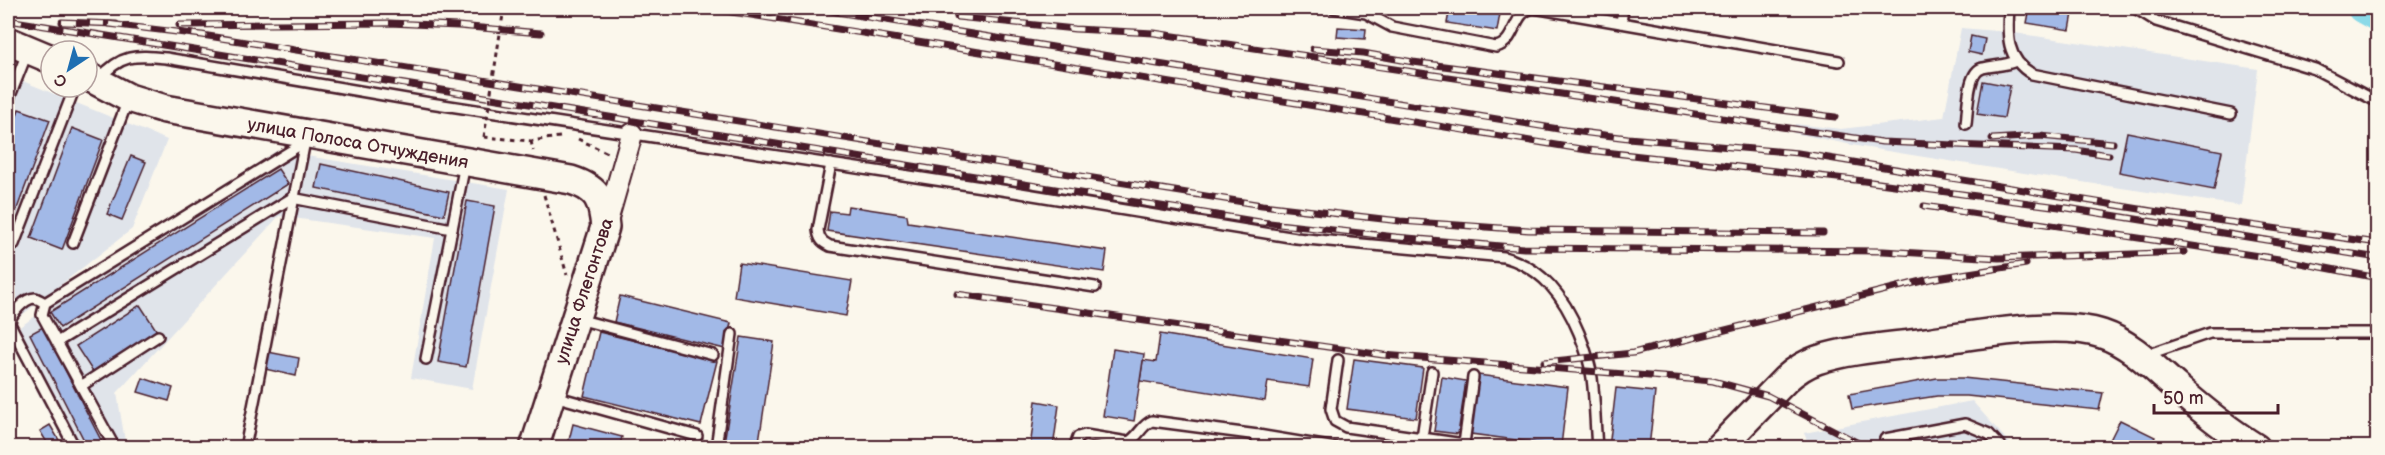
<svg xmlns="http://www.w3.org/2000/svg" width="2385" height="455" font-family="'Balsamiq Sans',sans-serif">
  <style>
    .built { fill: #e0e4ea }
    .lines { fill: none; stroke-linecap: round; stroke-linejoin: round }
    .river { stroke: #8bdae8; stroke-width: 30 }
    .building { fill: #a2b9e7; stroke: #4a1f2b; stroke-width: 1.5 }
    .service-casing { stroke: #4a1f2b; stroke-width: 14 }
    .minor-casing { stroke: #4a1f2b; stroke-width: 24 }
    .secondary-casing { stroke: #4a1f2b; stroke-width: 32 }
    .path { stroke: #4a1f2b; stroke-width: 3; stroke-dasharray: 4.5 4.5; stroke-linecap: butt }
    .service { stroke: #fbf7ec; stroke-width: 9 }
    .minor { stroke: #fbf7ec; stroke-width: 20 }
    .secondary { stroke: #fbf7ec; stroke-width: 27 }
    .rail-casing { stroke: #4a1f2b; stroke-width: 7 }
    .rail { stroke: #fbf7ec; stroke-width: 4.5; stroke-dasharray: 14; stroke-linecap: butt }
    .path-bridge { stroke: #4a1f2b; stroke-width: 3; stroke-dasharray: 4.5 4.5; stroke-linecap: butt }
    .labels { text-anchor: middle; stroke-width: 5; stroke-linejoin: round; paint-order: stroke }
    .street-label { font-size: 18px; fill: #4a1f2b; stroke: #fbf7ec }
  </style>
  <rect width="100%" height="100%" fill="#fbf7ec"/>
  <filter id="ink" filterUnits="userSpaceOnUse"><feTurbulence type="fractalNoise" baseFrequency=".0167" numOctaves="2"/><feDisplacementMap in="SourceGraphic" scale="12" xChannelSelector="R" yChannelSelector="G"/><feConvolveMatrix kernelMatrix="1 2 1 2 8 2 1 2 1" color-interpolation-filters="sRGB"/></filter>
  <g filter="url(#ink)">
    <g class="built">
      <polygon points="1961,28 2008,32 2258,69 2241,206 2055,178 1862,147 1794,133 1795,124 1841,129 1944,117"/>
      <polygon points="8,75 167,140 132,229 8,326"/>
      <polygon points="276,151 509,189 472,389 411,378 435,238 279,216 117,393 126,447 66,447 8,335"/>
      <polygon points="1972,401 2013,447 1810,447 1804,433"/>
    </g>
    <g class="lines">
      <polyline class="river" points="2362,8 2378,17"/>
    </g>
    <g class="building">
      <polygon points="1450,8 1501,8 1497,31 1447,23"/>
      <polygon points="2030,8 2074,8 2070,30 2027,23"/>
      <polygon points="1338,27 1366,29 1365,39 1337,37"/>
      <polygon points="1971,36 1985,39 1982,55 1968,52"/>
      <polygon points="1983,81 2010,86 2004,118 1977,114"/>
      <polygon points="19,109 50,120 8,233 8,142"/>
      <polygon points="72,128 103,140 62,250 31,238"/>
      <polygon points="2127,132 2222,151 2214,190 2119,172"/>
      <polygon points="131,156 146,162 122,220 107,214"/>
      <polygon points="321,164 449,192 444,215 316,188"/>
      <polygon points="278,169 288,184 60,328 50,312"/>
      <polygon points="467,201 495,206 466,367 438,362"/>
      <polygon points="848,206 907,215 908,222 1107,251 1104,272 827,231 830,211 847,213"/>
      <polygon points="739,263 852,281 846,316 734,297"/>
      <polygon points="620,296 731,323 725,349 614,322"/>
      <polygon points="140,305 157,331 93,372 76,346"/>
      <polygon points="43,327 105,448 88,448 30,334"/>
      <polygon points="599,332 717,361 701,425 584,396"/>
      <polygon points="1160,334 1313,359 1309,387 1268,381 1265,401 1140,381 1143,360 1156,362"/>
      <polygon points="741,337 774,342 758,448 724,443"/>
      <polygon points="1113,349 1144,354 1134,421 1103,416"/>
      <polygon points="268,352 299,358 296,376 265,369"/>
      <polygon points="1354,359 1423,368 1416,418 1347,409"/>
      <polygon points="1478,375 1568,387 1561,446 1471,434"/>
      <polygon points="1442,377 1466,381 1458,434 1434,431"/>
      <polygon points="143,378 173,388 169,401 138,392"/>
      <polygon points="1937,378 1963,378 2103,393 2099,410 1967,396 1937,396 1852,409 1849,394"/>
      <polygon points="1616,388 1655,392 1649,448 1609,448"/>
      <polygon points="1036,401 1059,405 1053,448 1030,448"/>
      <polygon points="2120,420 2155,437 2149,448 2106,448"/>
      <polygon points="573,424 622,437 619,448 567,448"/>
      <polygon points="50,425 59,440 49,446 40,431"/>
    </g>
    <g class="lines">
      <defs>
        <g id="service">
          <path d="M1334,8L1366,13L1392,27L1496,47C1517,42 1512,11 1534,8L1621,23L1623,8"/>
          <path d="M2009,8C2007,35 2006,59 2032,74L2231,114"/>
          <polyline points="2135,8 2156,21 2315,69 2378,102"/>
          <polyline points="1621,23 1839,61"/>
          <path d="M99,79C121,54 135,55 166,58L430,103L1008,191L1296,238L1504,257C1543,268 1564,297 1579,333C1585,348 1590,362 1592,378C1595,401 1595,424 1597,448"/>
          <polyline points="8,101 27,53"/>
          <path d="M1966,124C1968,110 1967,71 1983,68C1995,65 2004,66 2016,61"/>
          <path d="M831,164L818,230C819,239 822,242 830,246L1095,287"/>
          <polyline points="73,243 128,100"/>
          <polyline points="14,244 75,87"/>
          <path d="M45,303C43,302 38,299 35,298C25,298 10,314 10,324L75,448"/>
          <polyline points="578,319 713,355"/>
          <polyline points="57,342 292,198 452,229"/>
          <polyline points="2146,355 2210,333 2378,333"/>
          <polyline points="426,359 465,164"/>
          <polyline points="1338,360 1331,409 1335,421 1346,427 1464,444"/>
          <polyline points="81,386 158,336"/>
          <polyline points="554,396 697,436"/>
          <polyline points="1258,435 1336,448"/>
          <polyline points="1422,437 1432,372"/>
          <polyline points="1885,439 1965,424 1989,434 2002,448"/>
          <polyline points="115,448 42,315 45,303 305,142"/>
          <polyline points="245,448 305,141"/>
          <polyline points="716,448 732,334"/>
          <path d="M1074,448L1078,437L1085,435L1128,442C1139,437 1141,425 1152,421L1258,435L1256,448"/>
          <polyline points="1466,448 1464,444 1473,377"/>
        </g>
        <polyline id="minor" points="606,225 632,134"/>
        <g id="secondary">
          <polyline points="8,41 51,59"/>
          <path d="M87,76L129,98L165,109L571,180C599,189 602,200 605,227L534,448"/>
          <path d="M1719,448L1786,379C1795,371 1805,364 1817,360C1851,349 1889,347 1925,342C1972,336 2058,319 2102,334C2130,343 2154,368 2176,387C2201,409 2227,430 2256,448"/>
        </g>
      </defs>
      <use href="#service" class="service-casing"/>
      <use href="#minor" class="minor-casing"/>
      <use href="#secondary" class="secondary-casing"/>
      <g class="path">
        <polyline points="484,137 531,141 560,137"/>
        <polyline points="578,139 608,153"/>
        <polyline points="531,141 533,151"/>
        <polyline points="544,195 567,275"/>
      </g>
      <use href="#service" class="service"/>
      <use href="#minor" class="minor"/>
      <use href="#secondary" class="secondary"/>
      <defs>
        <g id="rail">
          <polyline points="707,8 1587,150 1864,181 2067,208 2378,258"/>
          <polyline points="812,8 1565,130 1628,138 1798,153 2152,211 2378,243"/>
          <polyline points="957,17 1075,29 1154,33 1882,142 2075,150 2109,155"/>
          <polyline points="8,20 1260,222 1396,237 1524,248 1883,251 1999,258 2090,255"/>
          <polyline points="62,22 116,24"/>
          <polyline points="109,24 202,35 1262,205 1400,221 1529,230 1823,233"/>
          <polyline points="179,25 389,23 458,26 541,33"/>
          <polyline points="1313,49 1363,53 1413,62 1835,117"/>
          <polyline points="1992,139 2040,136 2113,143"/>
          <polyline points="1924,206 2279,259 2378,278"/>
          <polyline points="2082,256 2184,252"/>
          <polyline points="957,294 1383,355 1713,381 1768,396 1868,448"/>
          <polyline points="1544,362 1633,353 1930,279 2026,264"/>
        </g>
      </defs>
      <use href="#rail" class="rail-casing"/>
      <use href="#rail" class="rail"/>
      <polyline class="path-bridge" points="484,137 504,8"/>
    </g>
  </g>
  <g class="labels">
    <g class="street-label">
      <text transform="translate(358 143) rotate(10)" y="6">улица Полоса Отчуждения</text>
      <text transform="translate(584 291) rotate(-72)" y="6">улица Флегонтова</text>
    </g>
  </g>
  <rect width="2385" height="455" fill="none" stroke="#fbf7ec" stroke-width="30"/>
  <rect x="15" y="15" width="2355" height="425" fill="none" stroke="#4a1f2b" stroke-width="2" filter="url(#ink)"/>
  <g transform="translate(69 69) rotate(216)"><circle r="28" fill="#fbf7ec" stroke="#b4a19f" stroke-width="1.5"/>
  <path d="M0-4.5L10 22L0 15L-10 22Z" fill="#1f6fb2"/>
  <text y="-9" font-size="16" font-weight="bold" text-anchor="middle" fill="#4a1f2b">С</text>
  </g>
  <path d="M2154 404v9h124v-9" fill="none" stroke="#4a1f2b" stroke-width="3"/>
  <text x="2163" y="404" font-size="18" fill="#4a1f2b" stroke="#fbf7ec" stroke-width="4.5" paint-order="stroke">50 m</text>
</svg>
